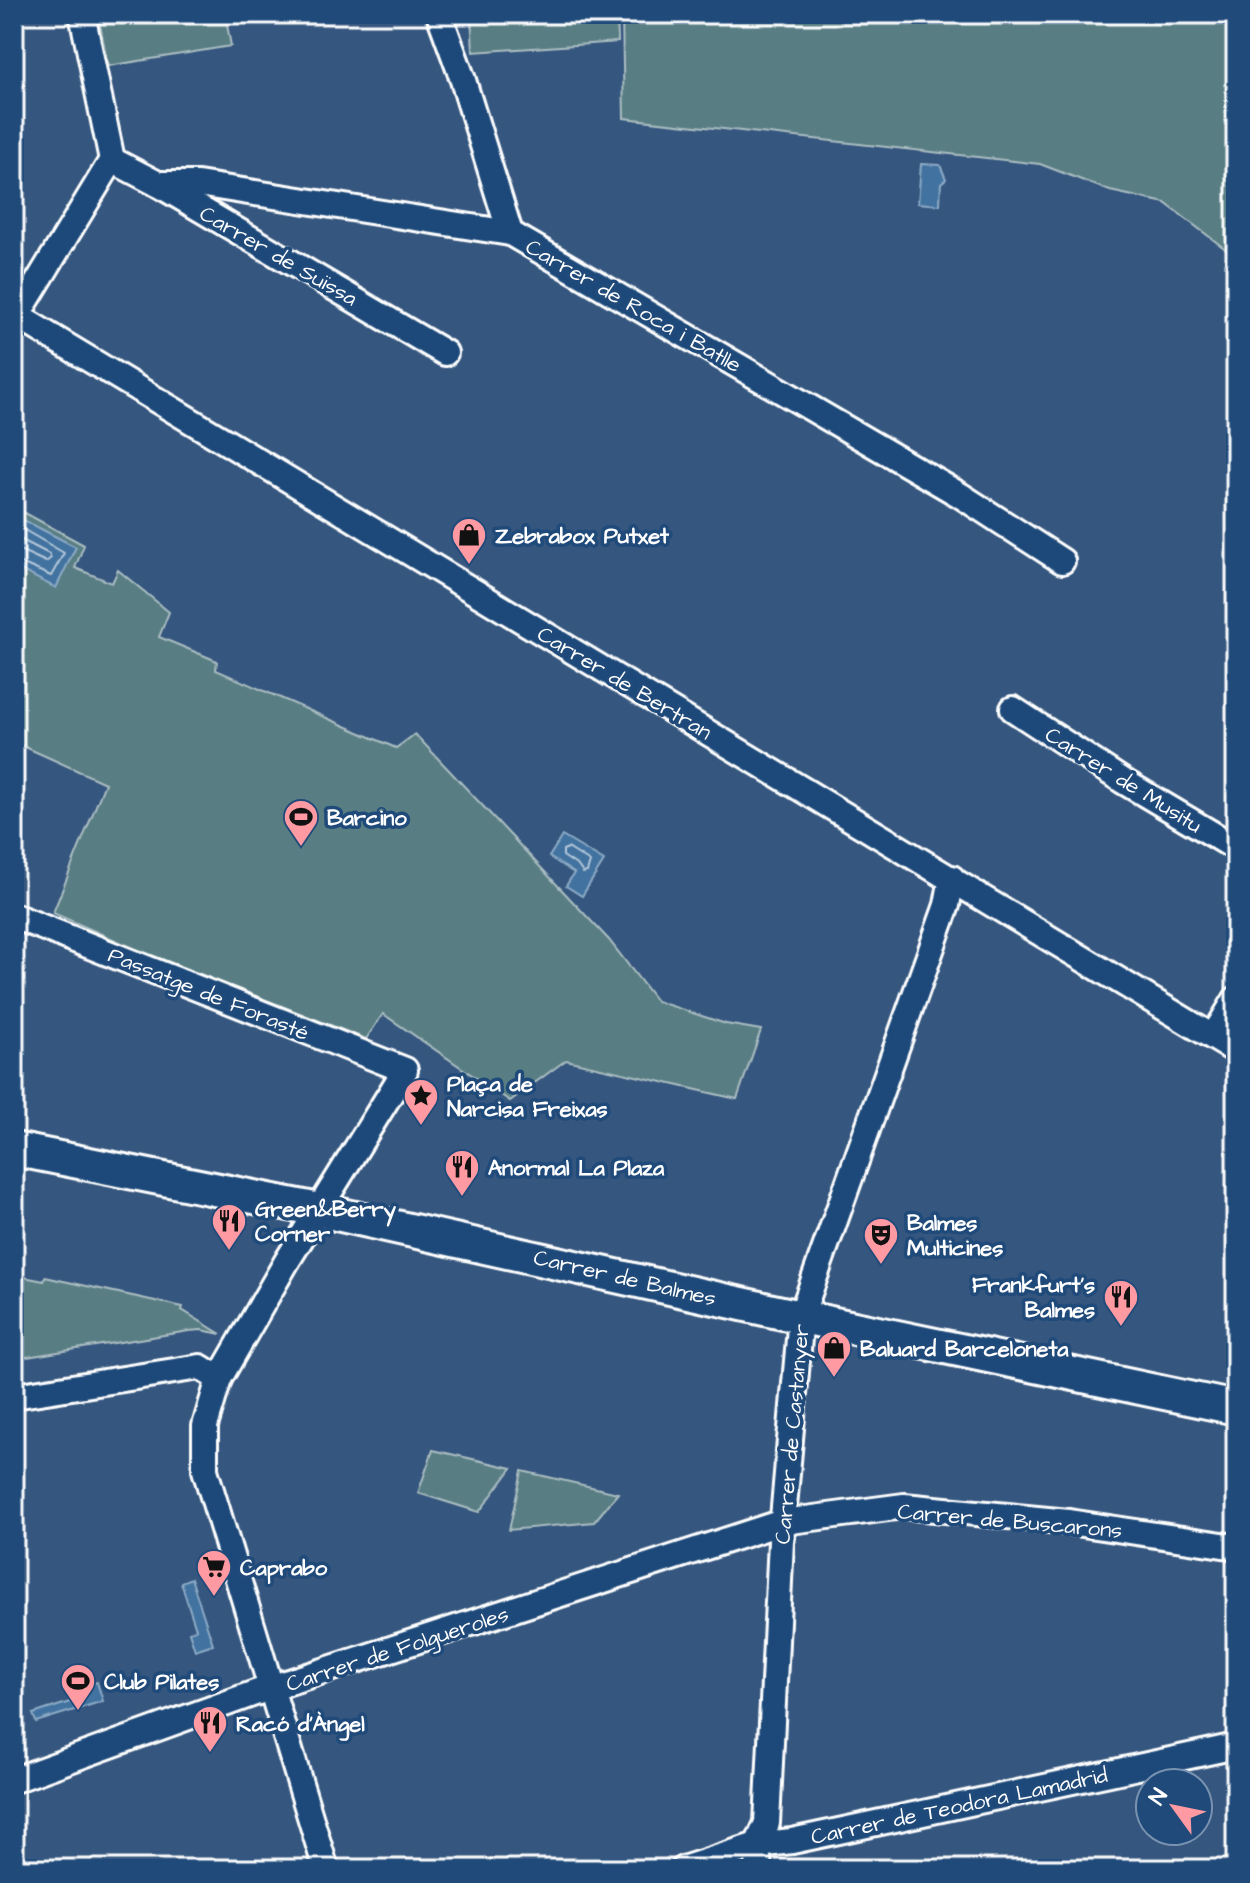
<svg xmlns="http://www.w3.org/2000/svg" width="1250" height="1883" font-family="'Architects Daughter',sans-serif">
  <style>
    .green { fill: #587e84; stroke: #acbec2; stroke-width: 2 }
    .water { fill: #4373a0; stroke: #8eabc6; stroke-width: 2 }
    .lines { fill: none; stroke-linecap: round; stroke-linejoin: round }
    .shore { stroke: #b4c7d9; stroke-width: 2 }
    .street-casing { stroke: #fff; stroke-width: 30 }
    .secondary-casing { stroke: #fff; stroke-width: 38 }
    .street { stroke: #1f4a7a; stroke-width: 24 }
    .secondary { stroke: #1f4a7a; stroke-width: 32 }
    .labels { text-anchor: middle; stroke-width: 7; stroke-linejoin: round; paint-order: stroke }
    .street-label { font-size: 22px; fill: #fff; stroke: #1f4a7a }
    .poi-label { font-size: 22px; font-weight: bold; fill: #fff; stroke: #1f4a7a; text-anchor: start }
  </style>
  <rect width="100%" height="100%" fill="#35567e"/>
  <filter id="ink" filterUnits="userSpaceOnUse"><feTurbulence type="fractalNoise" baseFrequency=".0125" numOctaves="2"/><feDisplacementMap in="SourceGraphic" scale="16" xChannelSelector="R" yChannelSelector="G"/><feConvolveMatrix kernelMatrix="1 2 1 2 8 2 1 2 1" color-interpolation-filters="sRGB"/></filter>
  <g filter="url(#ink)">
    <g class="green">
      <polygon points="98,14 225,14 231,46 108,66"/>
      <polygon points="471,14 617,14 618,42 473,52"/>
      <polygon points="622,14 1236,14 1236,257 1165,203 1110,191 1040,164 624,118"/>
      <polygon points="14,507 84,545 75,568 112,583 118,570 169,612 159,637 217,661 216,670 396,748 415,734 609,940 656,1001 726,1024 761,1030 737,1099 566,1060 510,1101 383,1014 366,1039 136,949 53,913 105,783 14,742"/>
      <polygon points="14,1275 44,1281 45,1277 183,1307 182,1310 221,1334 201,1330 189,1331 14,1359"/>
      <polygon points="433,1450 512,1468 479,1512 418,1493"/>
      <polygon points="522,1471 618,1493 594,1522 509,1530"/>
    </g>
    <g class="water">
      <polygon points="921,164 940,165 946,179 941,183 940,205 918,203"/>
      <polygon points="14,515 76,547 56,588 14,567"/>
      <polygon points="562,836 604,861 582,896 566,886 574,873 549,857"/>
      <polygon points="191,1578 213,1644 195,1650 189,1632 196,1629 181,1582"/>
      <polygon points="97,1682 103,1701 36,1722 33,1714 79,1699 77,1689"/>
    </g>
    <g class="lines">
      <g class="shore">
        <polyline points="14,524 64,553 51,576 14,560"/>
        <polyline points="14,536 49,554 51,558 46,562 22,551 14,550"/>
        <polygon points="568,848 590,862 587,872 583,873 578,866 563,856 563,850"/>
      </g>
      <defs>
        <g id="street">
          <polyline points="82,14 112,160"/>
          <polyline points="439,14 462,77 510,233"/>
          <polyline points="112,160 158,184 445,353"/>
          <polyline points="158,184 198,184 510,233 960,495 1062,561"/>
          <polyline points="14,314 1236,1051"/>
          <polyline points="17,316 112,160"/>
          <polyline points="1013,709 1123,781 1236,848"/>
          <polyline points="14,916 405,1070 287,1261 219,1379 205,1426 205,1470 326,1869"/>
          <polyline points="1213,1037 1236,999"/>
          <polyline points="14,1396 200,1367 219,1379"/>
          <polyline points="14,1780 255,1693 783,1522 904,1506 1069,1522 1236,1547"/>
          <polyline points="683,1869 757,1845 792,1841 1236,1746"/>
          <polyline points="759,1869 757,1845 767,1823 781,1541 801,1316 947,905 952,878"/>
        </g>
        <polyline id="secondary" points="14,1149 319,1210 773,1311 1236,1408"/>
      </defs>
      <use href="#street" class="street-casing"/>
      <use href="#secondary" class="secondary-casing"/>
      <use href="#street" class="street"/>
      <use href="#secondary" class="secondary"/>
    </g>
  </g>
  <defs>
    <symbol id="shop-pin" viewBox="-11 -11 22 30"><path d="M0 17L-7.5 6A9.5 9.5 0 1 1 7.5 6Z" fill="#ff9aa2" stroke="#1f4a7a"/><path d="M-5-2.5h2.3a2.7 3.5 0 0 1 5.4 0H5L5.5 6h-11ZM-1.5-2.5h3a1.5 2.3 0 0 0-3 0Z" fill="#111"/></symbol>
    <symbol id="stadium-pin" viewBox="-11 -11 22 30"><path d="M0 17L-7.5 6A9.5 9.5 0 1 1 7.5 6Z" fill="#ff9aa2" stroke="#1f4a7a"/><path d="M0-5a6.5 5 0 1 0 0 10a6.5 5 0 1 0 0-10ZM-3.5-1.8h7v3.6h-7Z" fill="#111"/></symbol>
    <symbol id="sight-pin" viewBox="-11 -11 22 30"><path d="M0 17L-7.5 6A9.5 9.5 0 1 1 7.5 6Z" fill="#ff9aa2" stroke="#1f4a7a"/><path d="M0-6L1.8-2.2L6-1.7L2.9 1.2L3.7 5.4L0 3.3L-3.7 5.4L-2.9 1.2L-6-1.7L-1.8-2.2Z" fill="#111"/></symbol>
    <symbol id="restaurant-pin" viewBox="-11 -11 22 30"><path d="M0 17L-7.5 6A9.5 9.5 0 1 1 7.5 6Z" fill="#ff9aa2" stroke="#1f4a7a"/><path d="M-5-6h1v4h1v-4h1v4h1v-4h1v5L-1.5 .5V6h-2V.5L-5-1ZM5-6V6H3V1.5H1.5Q1.5-4 5-6Z" fill="#111"/></symbol>
    <symbol id="theatre-pin" viewBox="-11 -11 22 30"><path d="M0 17L-7.5 6A9.5 9.5 0 1 1 7.5 6Z" fill="#ff9aa2" stroke="#1f4a7a"/><path d="M-5-5.5Q0-4 5-5.5V0Q5 5 0 6Q-5 5-5 0ZM-3.3-2.5H-1v1.5H-3.3ZM1-2.5H3.3v1.5H1ZM-2.8 1Q0 5.5 2.8 1Z" fill="#111"/></symbol>
    <symbol id="supermarket-pin" viewBox="-11 -11 22 30"><path d="M0 17L-7.5 6A9.5 9.5 0 1 1 7.5 6Z" fill="#ff9aa2" stroke="#1f4a7a"/><path d="M-6-5.5h2.5l.6 2H6L4.5 2H-2.5L-4.4-4H-6ZM-1.5 3.2a1.3 1.3 0 1 0 .1 0ZM3 3.2a1.3 1.3 0 1 0 .1 0Z" fill="#111"/></symbol>
  </defs>
  <g fill-rule="evenodd">
    <use href="#shop-pin" x="449" y="515" width="40" height="54"/>
    <use href="#stadium-pin" x="281" y="797" width="40" height="54"/>
    <use href="#sight-pin" x="401" y="1076" width="40" height="54"/>
    <use href="#restaurant-pin" x="442" y="1147" width="40" height="54"/>
    <use href="#restaurant-pin" x="209" y="1201" width="40" height="54"/>
    <use href="#theatre-pin" x="861" y="1215" width="40" height="54"/>
    <use href="#restaurant-pin" x="1101" y="1277" width="40" height="54"/>
    <use href="#shop-pin" x="814" y="1328" width="40" height="54"/>
    <use href="#supermarket-pin" x="194" y="1547" width="40" height="54"/>
    <use href="#stadium-pin" x="58" y="1661" width="40" height="54"/>
    <use href="#restaurant-pin" x="190" y="1703" width="40" height="54"/>
  </g>
  <g class="labels">
    <g class="street-label">
      <text transform="translate(279 255) rotate(30)" y="8">Carrer de Suïssa</text>
      <text transform="translate(634 305) rotate(30)" y="8">Carrer de Roca i Batlle</text>
      <text transform="translate(625 682) rotate(31)" y="8">Carrer de Bertran</text>
      <text transform="translate(1124 779) rotate(32)" y="8">Carrer de Musitu</text>
      <text transform="translate(209 993) rotate(22)" y="8">Passatge de Forasté</text>
      <text transform="translate(625 1277) rotate(13)" y="8">Carrer de Balmes</text>
      <text transform="translate(791 1434) rotate(-85)" y="8">Carrer de Castanyer</text>
      <text transform="translate(1010 1520) rotate(5)" y="8">Carrer de Buscarons</text>
      <text transform="translate(397 1648) rotate(-18)" y="8">Carrer de Folgueroles</text>
      <text transform="translate(959 1805) rotate(-12)" y="8">Carrer de Teodora Lamadrid</text>
    </g>
    <g class="poi-label">
      <text x="495" y="543">Zebrabox Putxet</text>
      <text x="327" y="825">Barcino</text>
      <text x="447" y="1091">Plaça de<tspan x="447" dy="25">Narcisa Freixas</tspan></text>
      <text x="488" y="1175">Anormal La Plaza</text>
      <text x="255" y="1216">Green&amp;Berry<tspan x="255" dy="25">Corner</tspan></text>
      <text x="907" y="1230">Balmes<tspan x="907" dy="25">Multicines</tspan></text>
      <text x="1095" y="1292" text-anchor="end">Frankfurt's<tspan x="1095" dy="25">Balmes</tspan></text>
      <text x="860" y="1356">Baluard Barceloneta</text>
      <text x="240" y="1575">Caprabo</text>
      <text x="104" y="1689">Club Pilates</text>
      <text x="236" y="1731">Racó d'Àngel</text>
    </g>
  </g>
  <rect width="1250" height="1883" fill="none" stroke="#1f4a7a" stroke-width="48"/>
  <rect x="24" y="24" width="1202" height="1835" fill="none" stroke="#fff" stroke-width="3" filter="url(#ink)"/>
  <g transform="translate(1174 1807) rotate(303)"><circle r="38" fill="#1f4a7a" stroke="#7992af" stroke-width="2"/>
  <path d="M0-6L14 30L0 20L-14 30Z" fill="#ff9aa2"/>
  <text y="-12" font-size="22" font-weight="bold" text-anchor="middle" fill="#ffffff">N</text>
  </g>
</svg>
